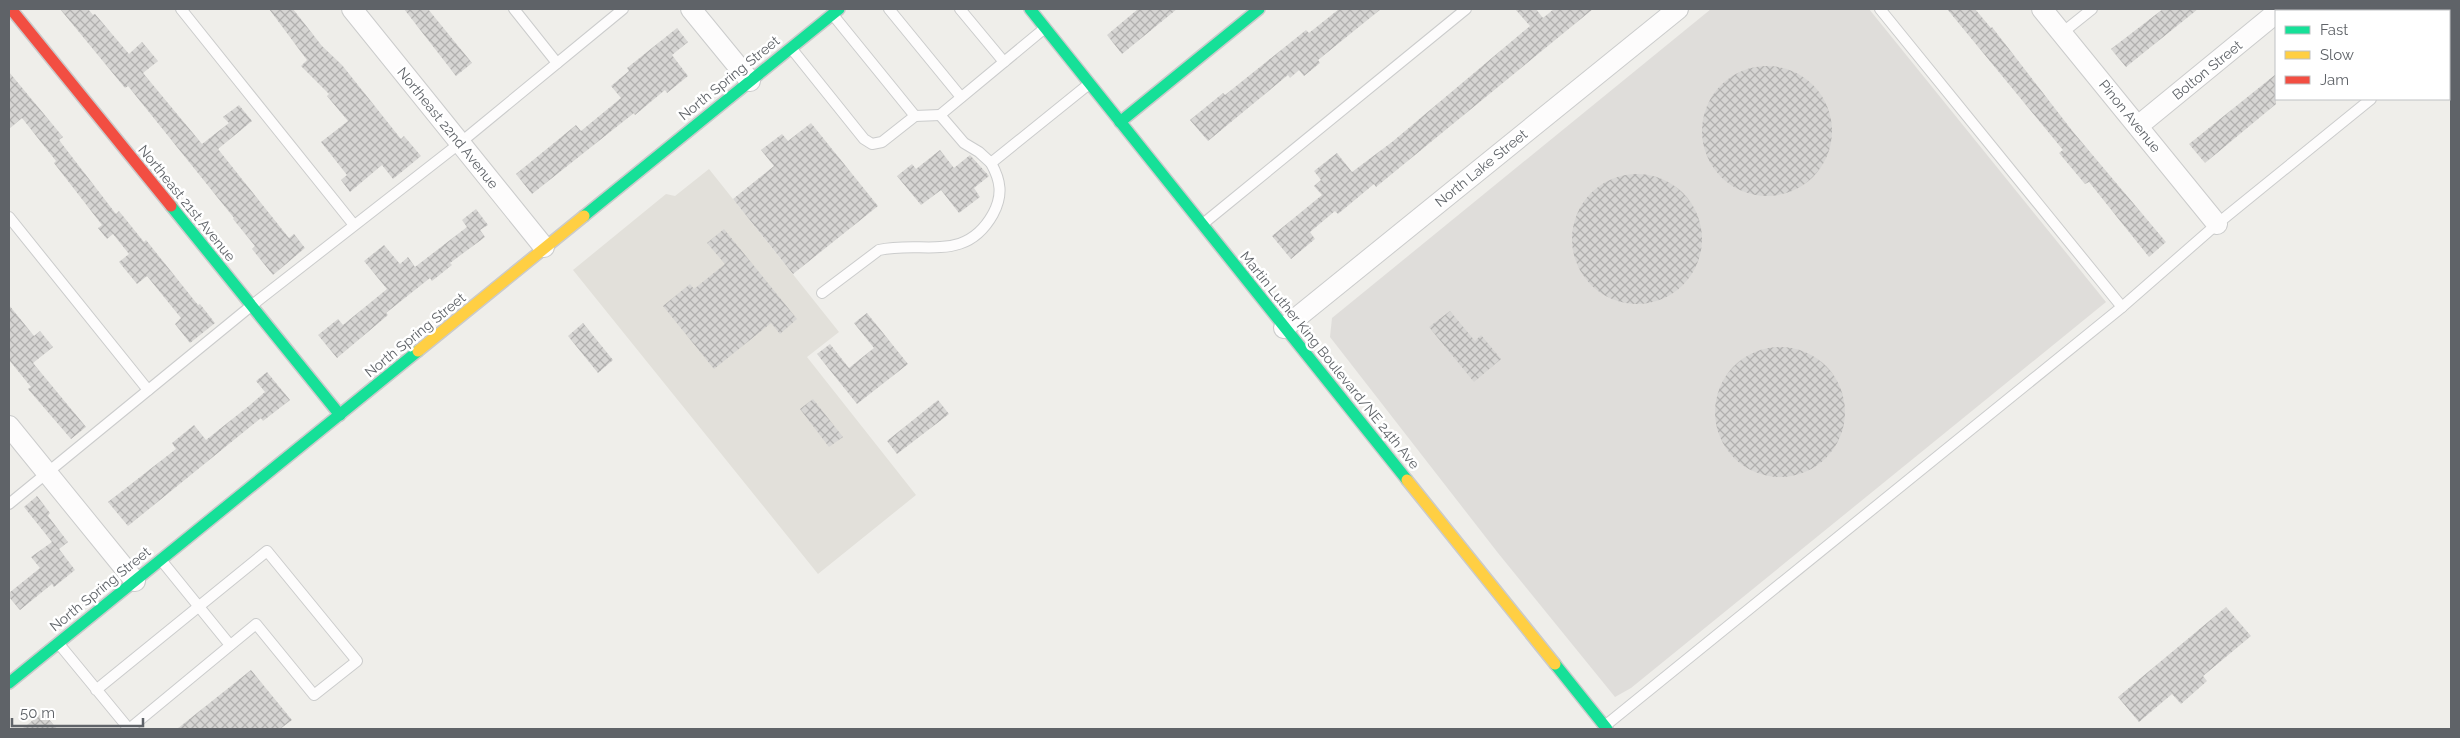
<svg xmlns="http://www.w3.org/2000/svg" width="2460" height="738" font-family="Raleway,sans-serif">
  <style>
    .industrial { fill: #dfddda }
    .education { fill: #e2e0da }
    .building { fill: url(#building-cross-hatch) }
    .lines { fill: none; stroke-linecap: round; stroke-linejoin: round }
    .lane-casing { stroke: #cbcccc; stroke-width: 12 }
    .street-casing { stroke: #cbcccc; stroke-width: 22 }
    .fast-casing { stroke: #cacacb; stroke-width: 14 }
    .slow-casing { stroke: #cacacb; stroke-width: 14 }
    .jam-casing { stroke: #cacacb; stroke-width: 14 }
    .lane { stroke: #fdfcfc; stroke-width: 10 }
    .street { stroke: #fdfcfc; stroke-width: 20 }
    .fast { stroke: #16e098; stroke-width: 11 }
    .slow { stroke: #ffcf43; stroke-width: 11 }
    .jam { stroke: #f24e42; stroke-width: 11 }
    .labels { text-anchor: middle; stroke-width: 5; stroke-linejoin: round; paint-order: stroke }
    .street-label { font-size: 14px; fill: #5f6368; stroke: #fff }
  </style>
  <defs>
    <pattern id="building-cross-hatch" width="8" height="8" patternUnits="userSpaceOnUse" patternTransform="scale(1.25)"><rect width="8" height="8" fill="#d6d5d3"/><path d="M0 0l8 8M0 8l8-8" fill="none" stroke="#b1b0af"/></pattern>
  </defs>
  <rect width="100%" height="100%" fill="#efeeea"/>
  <polygon class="industrial" points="1711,9 1869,9 2106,302 1631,688 1615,697 1498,553 1330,337 1332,318"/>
  <polygon class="education" points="709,169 839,332 807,357 916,495 818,574 573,270 666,194 675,196"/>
  <g class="building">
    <polygon points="60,9 88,9 93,15 95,14 129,54 142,42 158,61 143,73 202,144 229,123 223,117 239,105 252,121 218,149 289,238 294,234 305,248 273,275 252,249 255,246 233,219 234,218 177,147 128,86 125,88"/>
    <polygon points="269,9 293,9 322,46 342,65 401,139 404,136 421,156 393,179 382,165 350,192 341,180 347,175 321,142 348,121 327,96 329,94 301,66 307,60"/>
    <polygon points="404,9 428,9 472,63 456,76"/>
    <polygon points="1138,9 1177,9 1122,54 1107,35"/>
    <polygon points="1339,9 1381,9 1318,60 1320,63 1304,76 1299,70 1290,78 1288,75 1208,141 1190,120 1223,93 1225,95 1306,30 1309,33"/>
    <polygon points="1515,9 1536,9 1543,18 1554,9 1593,9 1376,187 1374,184 1338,214 1335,211 1310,232 1315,239 1291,259 1272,236 1322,195 1314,186 1321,180 1314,171 1337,153 1352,172 1392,142 1530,26"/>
    <polygon points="1947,9 1975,9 1991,28 1992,27 2074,133 2166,242 2149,257 2089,182 2085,184 2059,153 2063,150"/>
    <polygon points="2163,9 2198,9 2126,67 2111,49"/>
    <polygon points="677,28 688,42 672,55 688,76 667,93 665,90 635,115 634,113 532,194 516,174 576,125 581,131 621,98 611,86 629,71 627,68"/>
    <circle cx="1767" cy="131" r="65"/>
    <polygon points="9,72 63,137 59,140 116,214 119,211 144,242 146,240 198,305 200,304 215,323 190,343 175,324 181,318 147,276 137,284 119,262 129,254 113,234 107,239 98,228 102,225 54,163 56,161 22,118 9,129"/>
    <polygon points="2276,74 2276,104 2205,163 2189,144"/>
    <polygon points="811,123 878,206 793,274 733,199 774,166 761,150 782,134 788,141"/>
    <polygon points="940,150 954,168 970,155 989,176 974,188 980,197 959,213 941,190 921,205 897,176 912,164 916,169"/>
    <circle cx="1637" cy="239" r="65"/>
    <polygon points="476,209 488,225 480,230 485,237 450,263 452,265 432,281 430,278 386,313 388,315 337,358 318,335 338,319 343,325 387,289 364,261 384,245 400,264 408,257 415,267 467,227 462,220"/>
    <polygon points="724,229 797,319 780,334 771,323 714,369 663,306 690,284 694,289 725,264 707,243"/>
    <polygon points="9,305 34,336 40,331 53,347 33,363 86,427 71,439 28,389 31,387 9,360"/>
    <polygon points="1450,311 1475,341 1481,335 1501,359 1474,382 1429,327"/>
    <polygon points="867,313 908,364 857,404 817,354 830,344 849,368 874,348 854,323"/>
    <polygon points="583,323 613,360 598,373 568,336"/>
    <circle cx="1780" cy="412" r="65"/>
    <polygon points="267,372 290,400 263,421 261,418 128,526 108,502 176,449 172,443 194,425 206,440 250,405 265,392 256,381"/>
    <polygon points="813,399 843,437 829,447 800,409"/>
    <polygon points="938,400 949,414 897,454 887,441"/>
    <polygon points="37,496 50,513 48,516 68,542 59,549 75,570 54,587 52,584 20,610 9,597 9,593 40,568 31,557 52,542 24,507"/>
    <polygon points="2226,607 2251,636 2203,676 2207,681 2181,704 2172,694 2139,722 2118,697"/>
    <polygon points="251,670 292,720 280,729 177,729"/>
    <polygon points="43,712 57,729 22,729"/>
  </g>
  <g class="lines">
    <defs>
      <g id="lane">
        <polyline points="181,9 354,225"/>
        <polyline points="514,9 557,63"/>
        <polyline points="889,9 961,97"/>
        <polyline points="960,9 1004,62"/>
        <polyline points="1880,9 2122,307"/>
        <polyline points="1045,28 940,115 964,143 979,152 991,163 1089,84"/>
        <polyline points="2062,33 2092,9"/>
        <polyline points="2449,36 2451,34"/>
        <polyline points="791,48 864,139 872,144 882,142 915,116 833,15"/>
        <polyline points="915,116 940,115"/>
        <polyline points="9,217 148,390"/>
        <polyline points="1204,223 1466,9"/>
        <path d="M822,293L879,250C923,240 965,264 993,214C1003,195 1001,181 991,163"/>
        <polyline points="9,504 251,306 460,143 623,9"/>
        <polyline points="161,560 230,645"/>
        <polyline points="59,644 129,729 256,624 314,695 357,661 267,551 96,690"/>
        <polyline points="1606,725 2122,307 2217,224 2371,99"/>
      </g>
      <g id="street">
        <polyline points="352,9 544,247"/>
        <polyline points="691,9 750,81"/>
        <polyline points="2042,9 2217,224"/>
        <polyline points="2138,126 2276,13"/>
        <polyline points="1284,328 1678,9"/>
        <polyline points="9,426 135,581"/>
      </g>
      <g id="fast">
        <polyline points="1030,9 1407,480"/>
        <polyline points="1120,122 1259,9"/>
        <polyline points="171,206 340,415"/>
        <polyline points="584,216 839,9"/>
        <polyline points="1555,664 1607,729"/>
        <polyline points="9,683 418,351"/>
      </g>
      <g id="slow">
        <polyline points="418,351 584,216"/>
        <polyline points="1407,480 1555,664"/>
      </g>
      <polyline id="jam" points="11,9 171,206"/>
    </defs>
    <use href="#lane" class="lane-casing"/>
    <use href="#street" class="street-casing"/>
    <use href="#fast" class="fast-casing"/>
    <use href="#slow" class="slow-casing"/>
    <use href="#jam" class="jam-casing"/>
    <use href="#lane" class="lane"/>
    <use href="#street" class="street"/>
    <use href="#fast" class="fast"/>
    <use href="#slow" class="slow"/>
    <use href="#jam" class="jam"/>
  </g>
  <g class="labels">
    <g class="street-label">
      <text transform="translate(2207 70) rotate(-39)" y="5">Bolton Street</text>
      <text transform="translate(729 78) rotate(-39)" y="5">North Spring Street</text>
      <text transform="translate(2130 116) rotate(51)" y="5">Pinon Avenue</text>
      <text transform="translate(448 128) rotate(51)" y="5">Northeast 22nd Avenue</text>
      <text transform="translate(1481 168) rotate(-39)" y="5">North Lake Street</text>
      <text transform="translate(187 203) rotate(51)" y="5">Northeast 21st Avenue</text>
      <text transform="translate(415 335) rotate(-39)" y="5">North Spring Street</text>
      <text transform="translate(1330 360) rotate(51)" y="5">Martin Luther King Boulevard/NE 24th Ave</text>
      <text transform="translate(100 589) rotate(-39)" y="5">North Spring Street</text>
    </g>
  </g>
  <rect width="2460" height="738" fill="none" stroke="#5f6368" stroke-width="20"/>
  <rect x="2275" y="10" width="175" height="90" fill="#ffffff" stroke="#bfc1c3"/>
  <rect x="2285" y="26" width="25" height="8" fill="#16e098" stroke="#bfc1c3"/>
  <text x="2320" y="35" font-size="15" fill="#5f6368">Fast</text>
  <rect x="2285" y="51" width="25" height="8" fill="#ffcf43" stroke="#bfc1c3"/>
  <text x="2320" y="60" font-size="15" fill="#5f6368">Slow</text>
  <rect x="2285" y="76" width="25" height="8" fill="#f24e42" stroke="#bfc1c3"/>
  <text x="2320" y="85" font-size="15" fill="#5f6368">Jam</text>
  <path d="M12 718v8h131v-8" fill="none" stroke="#5f6368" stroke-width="2.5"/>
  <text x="20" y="718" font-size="15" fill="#5f6368" stroke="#ffffff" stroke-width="4" paint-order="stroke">50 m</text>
</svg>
